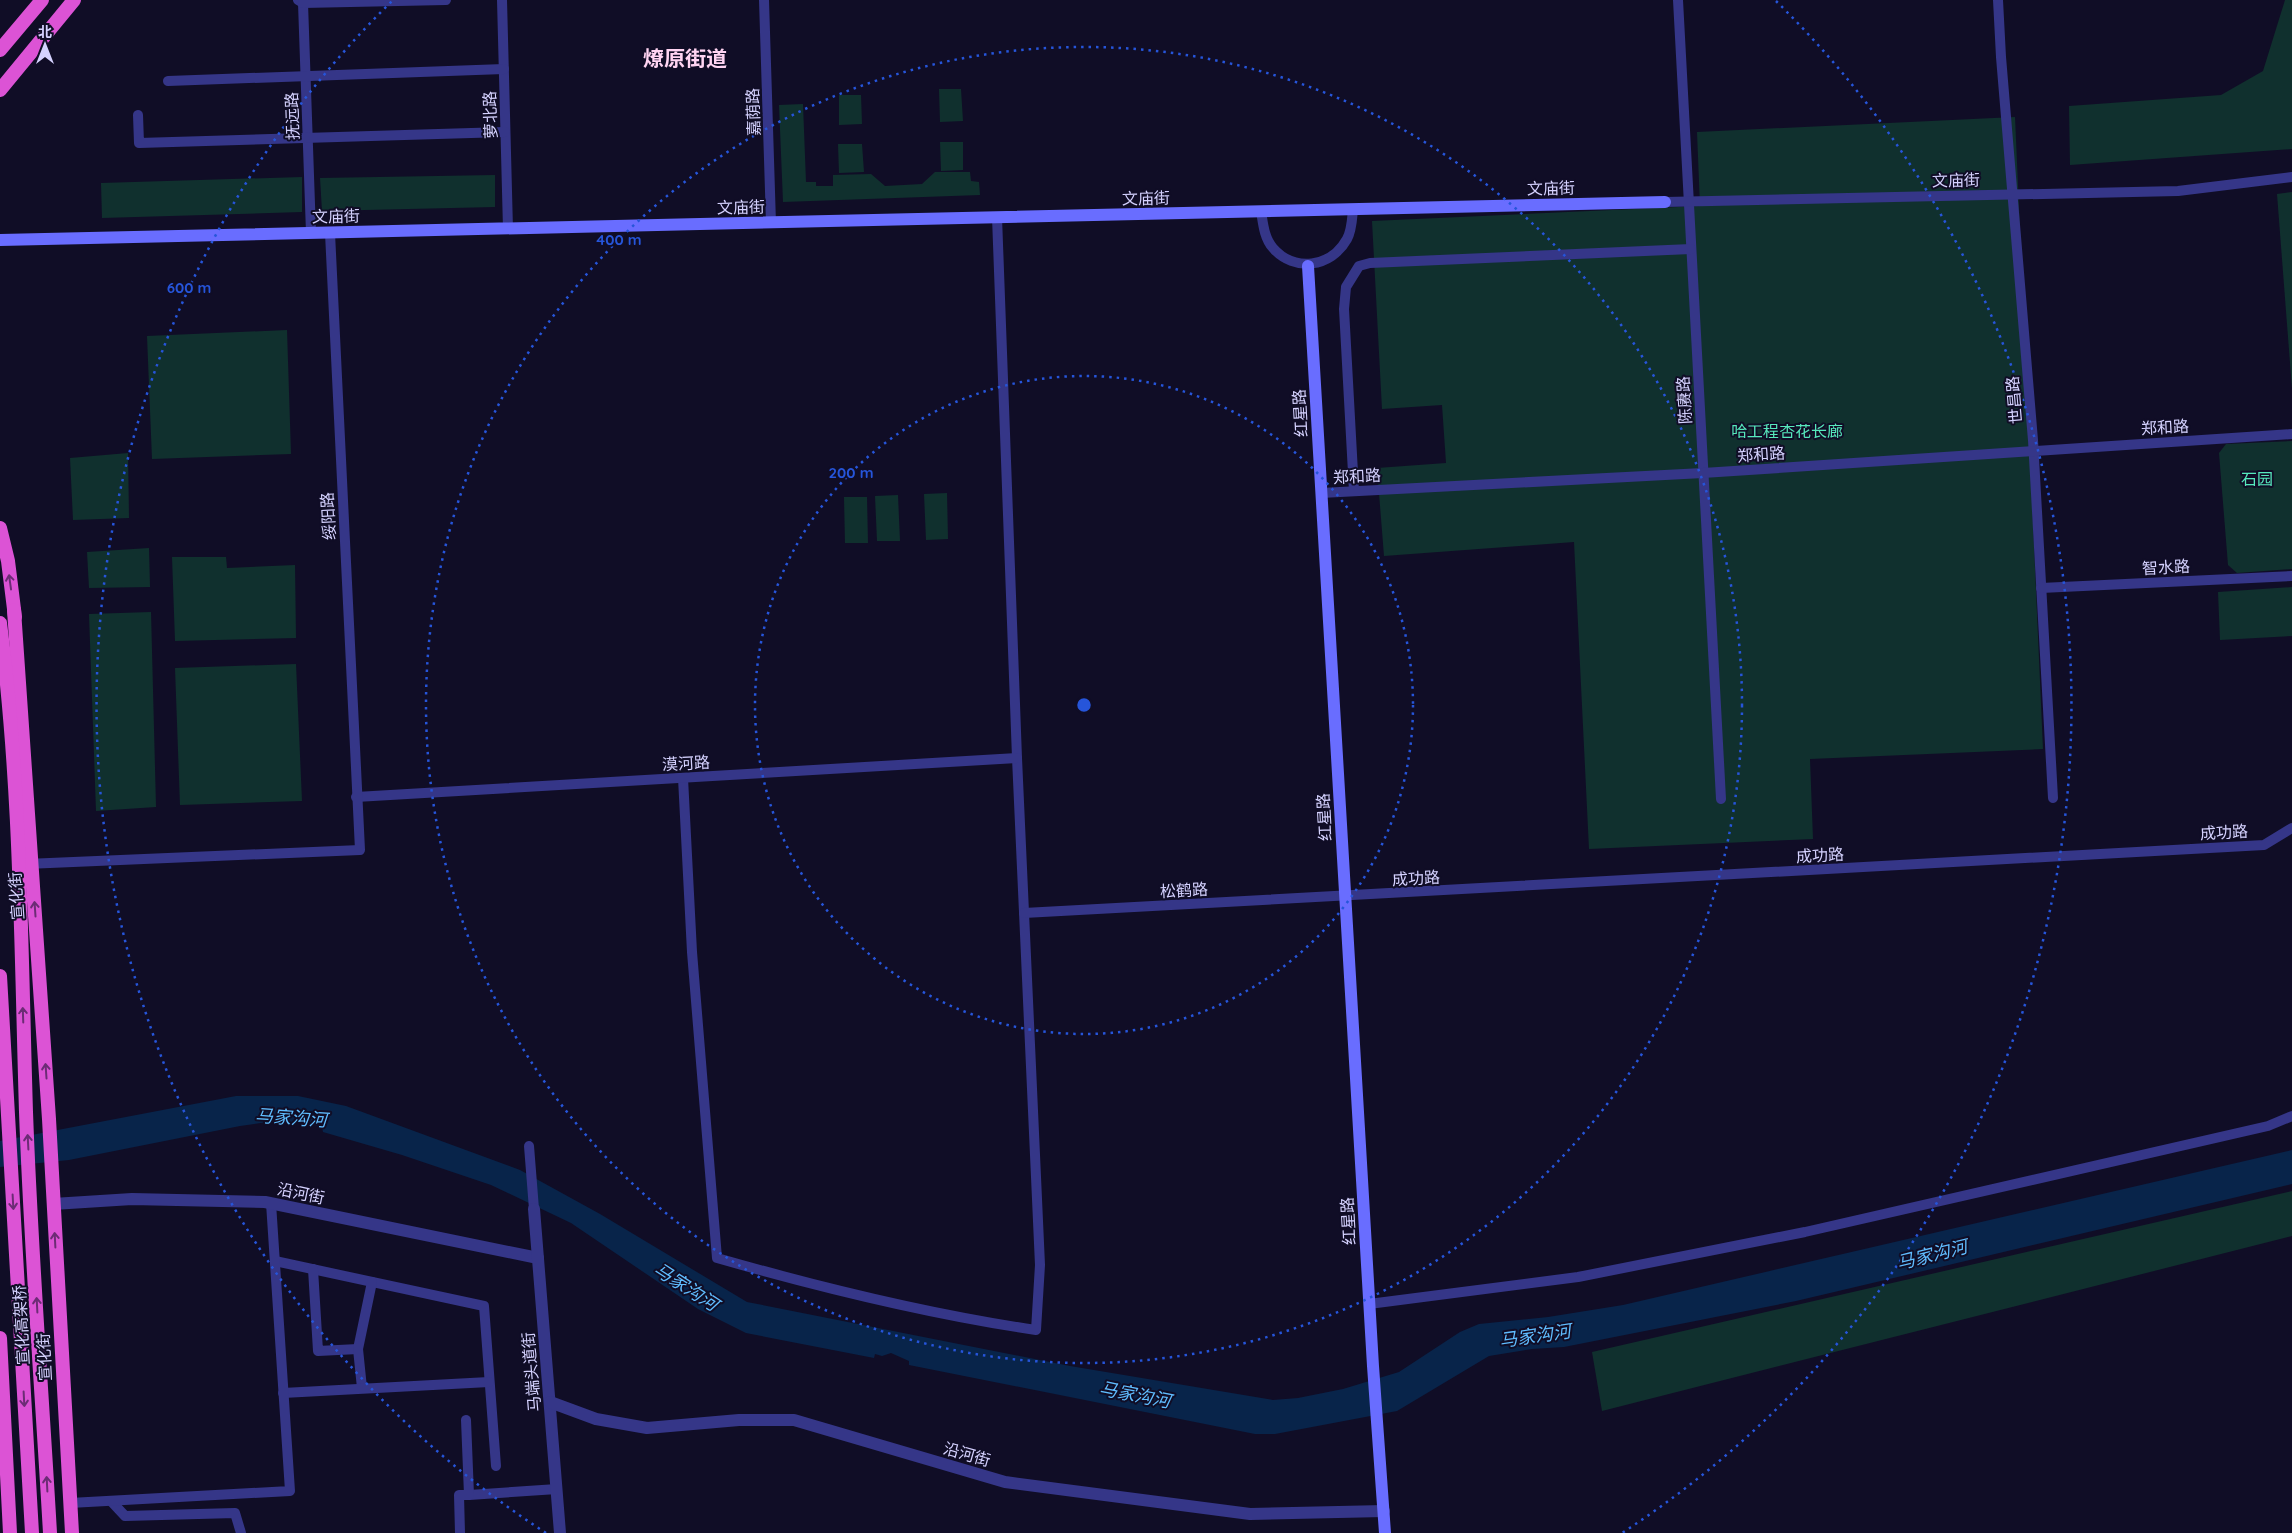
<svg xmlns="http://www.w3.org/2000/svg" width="2292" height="1533" font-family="Quicksand,'Noto Sans SC',sans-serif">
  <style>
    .green { fill: #10302e }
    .water { fill: #08244a }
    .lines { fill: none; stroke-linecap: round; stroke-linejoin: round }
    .minor { stroke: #353688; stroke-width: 10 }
    .tertiary { stroke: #353688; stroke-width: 12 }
    .secondary { stroke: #696dff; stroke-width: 12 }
    .trunk { stroke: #dc53d5; stroke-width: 14 }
    .oneway { stroke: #6c2c75 }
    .ring { fill: none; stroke: #2655da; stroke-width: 2.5; stroke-dasharray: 2.5 5 }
    .labels { text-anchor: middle; stroke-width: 4; stroke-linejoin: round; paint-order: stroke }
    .street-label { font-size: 16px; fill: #d5d2ff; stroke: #100d26 }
    .park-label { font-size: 16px; fill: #56e8bc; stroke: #100d26 }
    .water-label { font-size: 18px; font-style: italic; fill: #60bdff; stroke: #100d26 }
    .district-label { font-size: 21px; font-weight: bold; fill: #ffd4f2; stroke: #100d26 }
    .centre { fill: #2655da; stroke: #100d26; stroke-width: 2.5 }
    .ring-label { font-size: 15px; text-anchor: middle; font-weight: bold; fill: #2655da; stroke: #100d26; stroke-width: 4; stroke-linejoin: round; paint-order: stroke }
  </style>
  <rect width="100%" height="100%" fill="#100d26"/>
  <g class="green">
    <polygon points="2285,0 2292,0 2292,149 2070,165 2069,106 2221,95 2263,71"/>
    <polygon points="939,89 961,89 963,121 940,122"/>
    <polygon points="839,95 861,95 862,124 839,125"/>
    <polygon points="803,104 806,182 816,182 816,186 833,186 833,175 871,174 885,186 922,184 935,172 970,172 971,181 979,182 980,195 783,202 779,105"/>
    <polygon points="2015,117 2043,749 1810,759 1813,839 1589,849 1574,542 1384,556 1377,468 1446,463 1442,405 1382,409 1372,221 1700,206 1697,132"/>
    <polygon points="940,142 963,142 963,170 941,171"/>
    <polygon points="838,144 862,144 864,172 839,173"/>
    <polygon points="495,175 495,207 322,211 320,178"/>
    <polygon points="302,177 302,212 102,218 101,183"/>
    <polygon points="2292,192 2292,389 2277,194"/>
    <polygon points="287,330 291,454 152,459 147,336"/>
    <polygon points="2292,441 2292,569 2237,573 2228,565 2219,453 2226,444"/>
    <polygon points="128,453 129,518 73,520 70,458"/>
    <polygon points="947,493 948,539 926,540 924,494"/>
    <polygon points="898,495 900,541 877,541 875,496"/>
    <polygon points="844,497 867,497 868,543 845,543"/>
    <polygon points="149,548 150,587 89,588 87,552"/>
    <polygon points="172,557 226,557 227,568 295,565 296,638 175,641"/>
    <polygon points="2292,587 2292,636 2220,640 2218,592"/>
    <polygon points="151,612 156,807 96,811 89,614"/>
    <polygon points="296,664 302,801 180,805 175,668"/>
    <polygon points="2292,1191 2292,1236 1602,1411 1592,1352"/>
  </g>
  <polygon class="water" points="236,1096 298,1096 346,1106 520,1170 600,1214 747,1302 1070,1366 1273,1400 1298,1398 1343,1389 1399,1372 1460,1332 1479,1324 1548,1317 1623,1305 2292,1150 2292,1184 1796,1301 1564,1347 1532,1349 1489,1356 1397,1411 1275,1434 1255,1434 909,1365 909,1361 891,1353 882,1356 875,1354 874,1358 746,1333 698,1309 571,1223 491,1185 402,1155 323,1132 322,1127 314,1125 310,1122 296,1123 274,1121 240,1126 69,1160 0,1167 0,1141"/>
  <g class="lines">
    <g class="minor">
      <polyline points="298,0 303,3 311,233"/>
      <polyline points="502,0 508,229"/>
      <polyline points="764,0 771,223"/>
      <polyline points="1678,0 1721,799"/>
      <polyline points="1998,0 2001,57 2033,440 2053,798"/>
      <polyline points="303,3 446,0"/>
      <polyline points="168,81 504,69"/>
      <polyline points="138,115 139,143 505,132"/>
      <polyline points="1665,202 2178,191 2292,177"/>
      <path d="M1261,211C1263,223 1264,238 1273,248C1294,272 1331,268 1347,239C1352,230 1352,219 1353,209"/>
      <polyline points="1354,491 1344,309 1346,287 1359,266 1370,263 1691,249"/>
      <polyline points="1321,493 1703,473 2292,434"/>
      <polyline points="2041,588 2292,576"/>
      <path d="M683,778L692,952L717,1258C822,1288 927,1314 1036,1330L1040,1265L1017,758L997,217"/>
      <polyline points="356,797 1017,758"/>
      <polyline points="26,864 360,850 330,233"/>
      <polyline points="1024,913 2264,845 2292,828"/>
      <polyline points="529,1146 534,1209"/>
      <polyline points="275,1261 484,1306 496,1466"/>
      <polyline points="313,1269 318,1351 358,1349"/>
      <polyline points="1369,1304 1578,1277 1805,1232 2268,1126 2292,1116"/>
      <polyline points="362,1388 358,1349 372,1282"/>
      <polyline points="283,1393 489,1382"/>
      <polyline points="469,1495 557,1489"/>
      <polyline points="111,1501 125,1516 235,1513 241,1533"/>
      <polyline points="70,1503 290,1491 271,1203"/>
      <polyline points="460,1533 459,1495 469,1495 466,1420"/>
    </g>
    <g class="tertiary">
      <polyline points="53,1204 132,1199 265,1202 538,1258"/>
      <polyline points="534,1209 560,1533"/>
      <polyline points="550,1402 596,1419 647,1428 739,1420 794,1420 1005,1482 1250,1514 1384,1511"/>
    </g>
    <g class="secondary">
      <polyline points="0,240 1665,202"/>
      <polyline points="1308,266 1373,1366 1385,1533"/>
    </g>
    <g class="trunk">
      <polyline points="0,50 42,0"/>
      <polyline points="0,90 74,0"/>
      <polyline points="0,528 8,561 15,617"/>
      <polyline points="14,610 49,1119 72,1533"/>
      <path d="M0,623C21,785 21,950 26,1112C31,1253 42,1393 50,1533"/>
      <polyline points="0,976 32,1533"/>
      <polyline points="0,1338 10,1533"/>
    </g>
  </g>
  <defs><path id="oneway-shaft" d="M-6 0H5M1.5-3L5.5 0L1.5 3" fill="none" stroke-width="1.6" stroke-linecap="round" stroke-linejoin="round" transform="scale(1.25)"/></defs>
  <g class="oneway">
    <use href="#oneway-shaft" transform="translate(10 582) rotate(-98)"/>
    <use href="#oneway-shaft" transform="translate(35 909) rotate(-94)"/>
    <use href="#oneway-shaft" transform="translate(23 1015) rotate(-92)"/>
    <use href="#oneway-shaft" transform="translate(46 1071) rotate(-94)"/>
    <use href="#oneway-shaft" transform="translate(28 1142) rotate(-93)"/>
    <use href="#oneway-shaft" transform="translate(13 1202) rotate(87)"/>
    <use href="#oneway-shaft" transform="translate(55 1240) rotate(-93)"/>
    <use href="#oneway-shaft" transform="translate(37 1305) rotate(-93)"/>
    <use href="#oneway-shaft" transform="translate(24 1399) rotate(87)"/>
    <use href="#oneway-shaft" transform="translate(47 1484) rotate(-93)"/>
  </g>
  <g class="ring">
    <circle cx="1084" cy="705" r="329"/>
    <circle cx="1084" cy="705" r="658"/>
    <path d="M546 1533A987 987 0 0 1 392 1M1776 1A987 987 0 0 1 1622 1533"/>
  </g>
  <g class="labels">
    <g class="street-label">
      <text transform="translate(753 112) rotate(-92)" y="6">嘉荫路</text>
      <text transform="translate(490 115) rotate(-92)" y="6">萝北路</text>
      <text transform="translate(292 116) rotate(-92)" y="6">抚远路</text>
      <text transform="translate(1956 180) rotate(-1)" y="6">文庙街</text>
      <text transform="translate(1551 188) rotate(-1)" y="6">文庙街</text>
      <text transform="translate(1146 198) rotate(-1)" y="6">文庙街</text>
      <text transform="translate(741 207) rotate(-1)" y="6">文庙街</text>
      <text transform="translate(336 216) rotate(-1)" y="6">文庙街</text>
      <text transform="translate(1684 400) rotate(-93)" y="6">陈赓路</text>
      <text transform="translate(2014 400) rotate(-95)" y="6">世昌路</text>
      <text transform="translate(1300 413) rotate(-93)" y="6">红星路</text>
      <text transform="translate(2165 427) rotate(-3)" y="6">郑和路</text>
      <text transform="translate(1761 454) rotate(-4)" y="6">郑和路</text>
      <text transform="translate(1357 476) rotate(-3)" y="6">郑和路</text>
      <text transform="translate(328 516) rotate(-93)" y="6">绥阳路</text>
      <text transform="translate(2166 567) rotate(-3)" y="6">智水路</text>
      <text transform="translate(686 763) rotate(-3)" y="6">漠河路</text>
      <text transform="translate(1324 817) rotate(-93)" y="6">红星路</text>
      <text transform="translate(2224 832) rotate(-3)" y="6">成功路</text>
      <text transform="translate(1820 855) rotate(-3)" y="6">成功路</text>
      <text transform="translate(1416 878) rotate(-3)" y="6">成功路</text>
      <text transform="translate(1184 890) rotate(-3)" y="6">松鹤路</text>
      <text transform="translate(16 896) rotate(-94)" y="6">宣化街</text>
      <text transform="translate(301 1193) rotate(12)" y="6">沿河街</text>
      <text transform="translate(1348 1221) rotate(-93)" y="6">红星路</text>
      <text transform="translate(21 1325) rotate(-93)" y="6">宣化高架桥</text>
      <text transform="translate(44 1357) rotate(-93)" y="6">宣化街</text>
      <text transform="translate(531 1372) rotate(-95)" y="6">马端头道街</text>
      <text transform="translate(967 1454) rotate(16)" y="6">沿河街</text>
    </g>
    <g class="park-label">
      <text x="1787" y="437">哈工程杏花长廊</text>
      <text x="2257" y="485">石园</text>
    </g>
    <g class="water-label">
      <text transform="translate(291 1118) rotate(4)" y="6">马家沟河</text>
      <text transform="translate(1932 1255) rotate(-14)" y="6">马家沟河</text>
      <text transform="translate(686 1287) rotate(33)" y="6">马家沟河</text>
      <text transform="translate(1535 1336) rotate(-8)" y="6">马家沟河</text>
      <text transform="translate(1135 1395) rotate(11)" y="6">马家沟河</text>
    </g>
    <g class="district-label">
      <text x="685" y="66">燎原街道</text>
    </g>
  </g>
  <circle cx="1084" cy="705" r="8" class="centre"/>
  <g class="ring-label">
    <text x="619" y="245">400 m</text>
    <text x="189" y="293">600 m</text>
    <text x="851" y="478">200 m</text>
  </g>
  <g transform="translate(45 45)" stroke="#100d26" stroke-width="4" paint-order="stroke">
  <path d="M0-4L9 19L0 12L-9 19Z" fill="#d5d2ff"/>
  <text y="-8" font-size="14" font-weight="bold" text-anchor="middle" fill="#d5d2ff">北</text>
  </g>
</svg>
